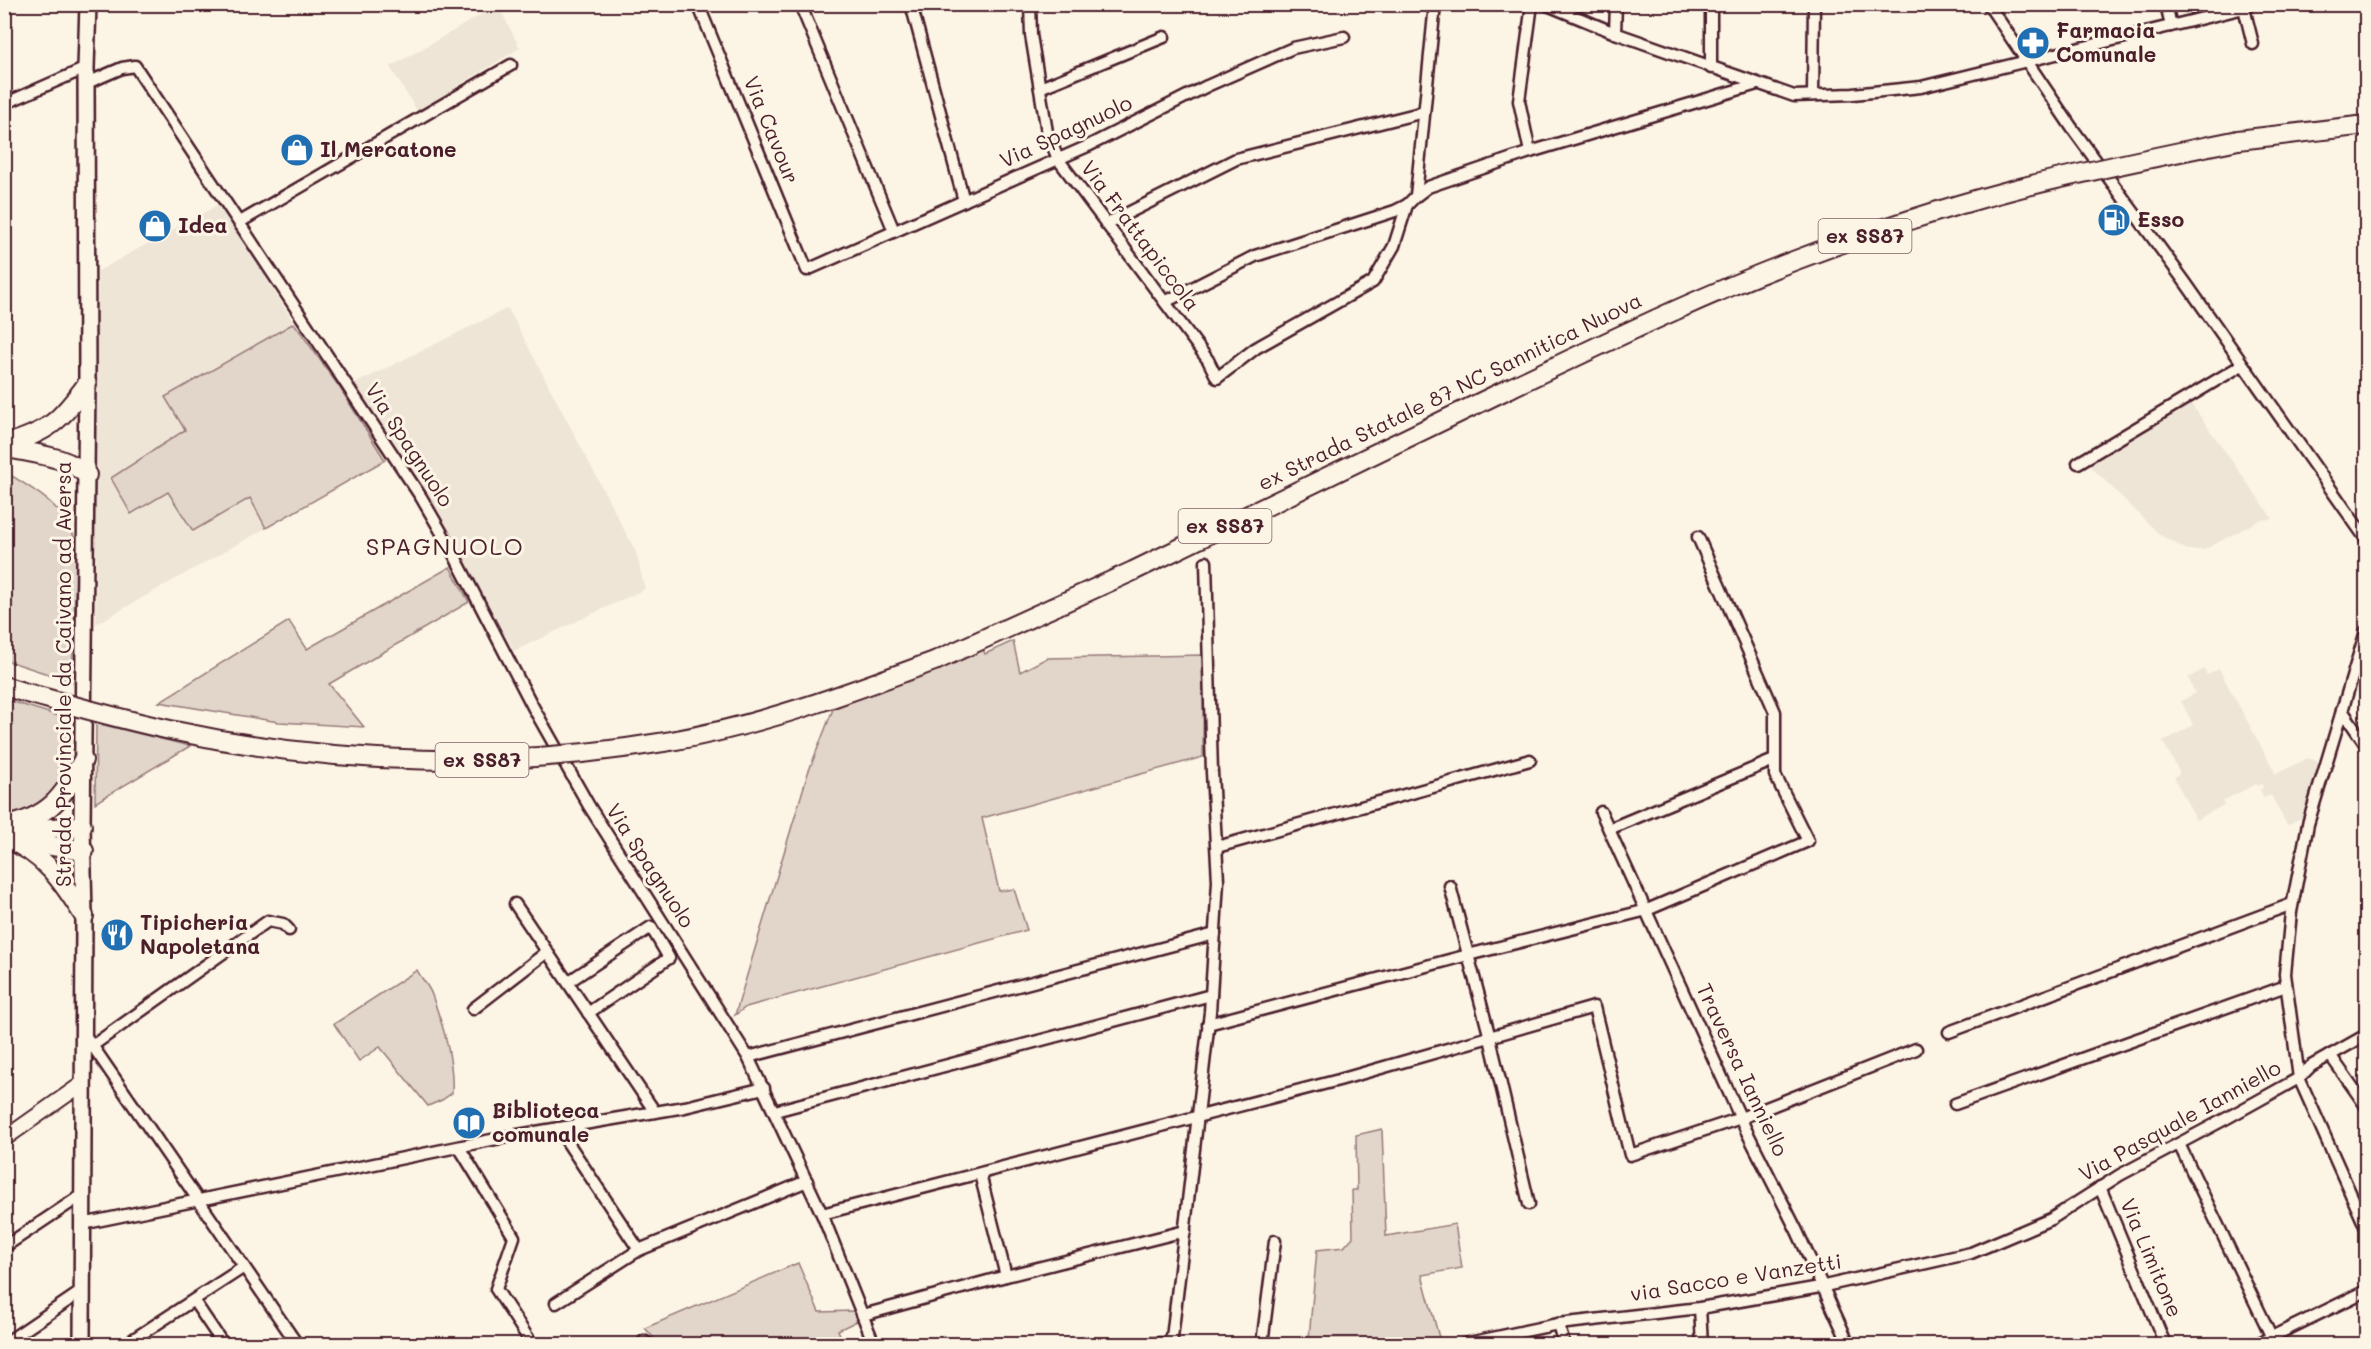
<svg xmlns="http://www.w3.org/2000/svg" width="2371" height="1349" font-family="Mali,sans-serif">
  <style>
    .built { fill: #eee5d7 }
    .green { fill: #e2d5ca; stroke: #967a7a; stroke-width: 1.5 }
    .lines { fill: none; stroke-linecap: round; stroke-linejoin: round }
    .minor-casing { stroke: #4a1f2b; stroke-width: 15 }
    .tertiary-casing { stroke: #4a1f2b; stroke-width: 18 }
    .secondary-casing { stroke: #4a1f2b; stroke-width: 20 }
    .trunk-casing { stroke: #4a1f2b; stroke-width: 22 }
    .minor { stroke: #fcf5e5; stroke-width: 10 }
    .tertiary { stroke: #fcf5e5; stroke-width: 14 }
    .secondary { stroke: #fcf5e5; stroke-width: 15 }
    .trunk { stroke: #fcf5e5; stroke-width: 18 }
    .trunk-bridge-casing { stroke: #4a1f2b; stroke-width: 22; stroke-linecap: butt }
    .trunk-bridge { stroke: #fcf5e5; stroke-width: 18 }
    .labels { text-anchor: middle; stroke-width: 6; stroke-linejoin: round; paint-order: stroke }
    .shield { fill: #fcf5e5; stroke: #7f5f63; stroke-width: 1.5 }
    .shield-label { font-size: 20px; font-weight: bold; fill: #4a1f2b }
    .poi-label { font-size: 21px; font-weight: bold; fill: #4a1f2b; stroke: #fcf5e5; text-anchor: start }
    .street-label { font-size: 21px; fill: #4a1f2b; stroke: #fcf5e5 }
    .quarter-label { font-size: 24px; letter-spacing: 1.5px; fill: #4a1f2b; stroke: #fcf5e5 }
  </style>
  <rect width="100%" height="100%" fill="#fcf5e5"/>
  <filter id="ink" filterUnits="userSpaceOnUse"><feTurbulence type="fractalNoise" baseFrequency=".0167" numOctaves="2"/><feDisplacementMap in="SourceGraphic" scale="12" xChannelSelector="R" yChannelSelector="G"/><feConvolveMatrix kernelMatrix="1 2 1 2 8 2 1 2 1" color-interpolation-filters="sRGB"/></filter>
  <g filter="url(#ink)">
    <g class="built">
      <polygon points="498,5 520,48 417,111 390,67"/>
      <polygon points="221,203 294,323 166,397 185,430 168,492 193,531 250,498 266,528 96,624 95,436 98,271"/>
      <polygon points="508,308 636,552 645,589 514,651 453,539 395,442 354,384"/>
      <polygon points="2190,402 2273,519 2260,520 2204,550 2187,550 2160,535 2088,464"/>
      <polygon points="2204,669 2207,675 2219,669 2276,774 2308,758 2320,762 2304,820 2299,819 2287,825 2271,795 2264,798 2260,790 2263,787 2261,784 2258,786 2256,784 2223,801 2224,805 2196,820 2174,777 2180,773 2163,742 2193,725 2181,701 2195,693 2188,678"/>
    </g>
    <g class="green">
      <polygon points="294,323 340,388 385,460 266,528 250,498 193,531 168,492 131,514 111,478 185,430 165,397"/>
      <path d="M4,471C37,492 68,507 77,547L72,682L5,660Z"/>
      <polygon points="450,567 469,602 329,684 364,727 279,722 159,702 289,621 307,649"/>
      <polygon points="1013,641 1020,672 1047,658 1204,655 1203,757 982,818 999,891 1014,889 1027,930 746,1007 735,1015 808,773 833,709 983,649 985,654"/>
      <polygon points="4,699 75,721 75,747 73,762 47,806 4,821"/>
      <polygon points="96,723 190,746 95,803"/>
      <path d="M417,970C421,978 429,986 432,995C443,1026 454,1059 452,1093L442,1100L428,1106L380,1047L359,1061L334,1024Z"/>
      <polygon points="1382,1129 1386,1236 1455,1224 1462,1268 1422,1275 1440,1341 1427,1344 1311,1344 1309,1338 1317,1250 1344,1247 1353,1237 1352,1190 1357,1190 1356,1135"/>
      <polygon points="798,1263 819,1312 853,1311 857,1321 838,1330 844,1344 659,1344 645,1328"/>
    </g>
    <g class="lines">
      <defs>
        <g id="minor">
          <polyline points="698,4 807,270 1088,146 1207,86 1293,48 1344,37"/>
          <polyline points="800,4 894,231"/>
          <polyline points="911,4 964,201"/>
          <polyline points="1030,4 1031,35 1047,132 1058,159 1208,360 1217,378 1256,348 1373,282 1394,246 1407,205"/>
          <polyline points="1545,4 1615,33 1794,96 1853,94 1921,87 2244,8"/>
          <polyline points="1988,4 2072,128 2185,282 2366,539"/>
          <polyline points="2166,4 2171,26"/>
          <polyline points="2243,4 2253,44"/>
          <polyline points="1615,33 1616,4"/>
          <polyline points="1711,68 1711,4"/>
          <polyline points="87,83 122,68 135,66 421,497 450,547 533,707 589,806 748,1057 822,1214 874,1344"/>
          <polyline points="1040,88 1164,37"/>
          <polyline points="1813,95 1814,4"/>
          <polyline points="4,104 86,68"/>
          <polyline points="1530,152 1519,101 1532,4"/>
          <polyline points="1416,196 1428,187 1530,152 1757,84"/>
          <polyline points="240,222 511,65"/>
          <polyline points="1106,224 1236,159 1424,112"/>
          <polyline points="1165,302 1255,256 1395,211 1407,205 1416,196 1435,4"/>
          <polyline points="2078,463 2242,365"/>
          <polyline points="2366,631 2308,824 2291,912 2285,974 2299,1078 2366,1228"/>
          <polyline points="2342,710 2366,745"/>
          <polyline points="1601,812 1746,1130 1797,1231 1849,1344"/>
          <polyline points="1609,829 1774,760"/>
          <polyline points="1217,847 1530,760"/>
          <polyline points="1450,886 1490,1038 1529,1204"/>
          <polyline points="515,904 655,1112"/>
          <polyline points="568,982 651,927 669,958 588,1013"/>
          <polyline points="473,1009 547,952"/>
          <polyline points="1208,1024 1468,955 1647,910 1808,841 1775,775 1775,712 1698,537"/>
          <polyline points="83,1032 297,1344"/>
          <polyline points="1949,1032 2292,904"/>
          <polyline points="92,1046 268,921 283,924 289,930"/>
          <polyline points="2330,1055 2366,1106"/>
          <polyline points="748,1057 1215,934"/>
          <polyline points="1955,1104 2286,986"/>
          <polyline points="775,1111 1211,995"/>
          <polyline points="558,1128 639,1250"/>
          <polyline points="2179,1144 2275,1344"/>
          <polyline points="459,1147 514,1237 496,1289 532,1344"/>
          <polyline points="980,1174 1006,1276"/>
          <polyline points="2100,1187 2165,1344"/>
          <polyline points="822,1214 1339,1080 1594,1007 1630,1155 1741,1118 1916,1049"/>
          <polyline points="82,1224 506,1137 685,1107 764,1088"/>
          <polyline points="4,1247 82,1195"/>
          <polyline points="194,1301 223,1344"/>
          <polyline points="556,1303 639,1250 807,1181"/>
          <polyline points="1700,1308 1702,1344"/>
          <polyline points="863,1315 1006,1276 1185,1231"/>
          <polyline points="1558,1324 1564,1344"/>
          <polyline points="644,1341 648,1344"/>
          <polyline points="4,1344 82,1291"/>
          <polyline points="126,1344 244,1267"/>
          <polyline points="1141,1344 1166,1343 1172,1338 1210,1012 1218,881 1212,772 1206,562"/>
          <polyline points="1262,1344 1275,1241"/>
          <polyline points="1464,1344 1558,1324 1700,1308 1820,1287 1971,1253 2051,1219 2120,1175 2227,1118 2299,1078 2311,1066 2366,1035"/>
          <polyline points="2257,1344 2366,1291"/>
        </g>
        <polyline id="tertiary" points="4,1139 82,1084"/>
        <polyline id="secondary" points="82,1344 84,916 82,826 87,384 86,68 88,4"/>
        <g id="trunk">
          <polyline points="2238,140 2366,125"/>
          <path d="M4,445C49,432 60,421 87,384"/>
          <path d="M4,447C32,454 65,455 87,475"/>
          <polyline points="937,660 1133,571 1510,388"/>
          <polyline points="4,686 20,691"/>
          <path d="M4,827C50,816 61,800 83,760"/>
          <polyline points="15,828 38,829 82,826"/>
          <path d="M4,838C43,852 63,882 84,916"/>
          <polyline points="18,843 34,843 84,851"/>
        </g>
      </defs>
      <use href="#minor" class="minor-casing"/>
      <use href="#tertiary" class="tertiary-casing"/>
      <use href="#secondary" class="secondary-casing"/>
      <use href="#trunk" class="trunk-casing"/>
      <use href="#minor" class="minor"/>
      <use href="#tertiary" class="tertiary"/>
      <use href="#secondary" class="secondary"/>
      <use href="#trunk" class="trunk"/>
      <defs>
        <g id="trunk-bridge">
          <path d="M1510,388C1605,343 1698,297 1796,260C1865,234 1936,210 2008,191C2084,171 2161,156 2238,140"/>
          <path d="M20,691C71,705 122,720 175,731C338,766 507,769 671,741C763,725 851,692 937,660"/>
        </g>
      </defs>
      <use href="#trunk-bridge" class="trunk-bridge-casing"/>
      <use href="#trunk-bridge" class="trunk-bridge"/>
    </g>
  </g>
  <defs>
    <symbol id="pharmacy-disc" viewBox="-11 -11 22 22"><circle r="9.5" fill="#1f6fb2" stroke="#fcf5e5"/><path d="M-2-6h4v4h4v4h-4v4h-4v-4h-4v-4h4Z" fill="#fff"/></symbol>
    <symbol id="shop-disc" viewBox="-11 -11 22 22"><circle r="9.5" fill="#1f6fb2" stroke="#fcf5e5"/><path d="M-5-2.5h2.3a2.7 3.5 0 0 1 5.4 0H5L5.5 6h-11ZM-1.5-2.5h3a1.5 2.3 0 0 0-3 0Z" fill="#fff"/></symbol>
    <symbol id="fuel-disc" viewBox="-11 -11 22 22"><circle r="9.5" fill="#1f6fb2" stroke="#fcf5e5"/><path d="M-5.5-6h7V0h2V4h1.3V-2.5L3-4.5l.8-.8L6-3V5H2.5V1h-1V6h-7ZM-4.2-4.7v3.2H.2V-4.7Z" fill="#fff"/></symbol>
    <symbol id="restaurant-disc" viewBox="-11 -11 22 22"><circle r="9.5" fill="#1f6fb2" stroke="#fcf5e5"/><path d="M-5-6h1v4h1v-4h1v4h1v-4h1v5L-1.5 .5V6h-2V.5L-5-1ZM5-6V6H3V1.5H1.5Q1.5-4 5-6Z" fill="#fff"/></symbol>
    <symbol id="library-disc" viewBox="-11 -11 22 22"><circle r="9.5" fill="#1f6fb2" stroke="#fcf5e5"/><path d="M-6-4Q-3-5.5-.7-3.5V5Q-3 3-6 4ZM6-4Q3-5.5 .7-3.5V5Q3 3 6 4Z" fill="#fff"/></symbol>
  </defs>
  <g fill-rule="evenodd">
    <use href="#pharmacy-disc" x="2014" y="24" width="38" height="38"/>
    <use href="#shop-disc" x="278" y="131" width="38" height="38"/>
    <use href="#fuel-disc" x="2095" y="201" width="38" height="38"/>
    <use href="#shop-disc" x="136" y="207" width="38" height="38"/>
    <use href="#restaurant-disc" x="98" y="916" width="38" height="38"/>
    <use href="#library-disc" x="450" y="1104" width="38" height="38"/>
  </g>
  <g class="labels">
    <g class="shield">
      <rect x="1818.5" y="219" width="93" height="34" rx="4.5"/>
      <rect x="1178.5" y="509" width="93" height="34" rx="4.5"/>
      <rect x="435.5" y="743" width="93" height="34" rx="4.5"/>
    </g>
    <g class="shield-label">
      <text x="1865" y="243">ex SS87</text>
      <text x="1225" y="533">ex SS87</text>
      <text x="482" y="767">ex SS87</text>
    </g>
    <g class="poi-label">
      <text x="2056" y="38">Farmacia<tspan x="2056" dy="24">Comunale</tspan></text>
      <text x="320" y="157">Il Mercatone</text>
      <text x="2137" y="227">Esso</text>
      <text x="178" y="233">Idea</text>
      <text x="140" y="930">Tipicheria<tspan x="140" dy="24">Napoletana</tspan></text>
      <text x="492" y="1118">Biblioteca<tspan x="492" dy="24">comunale</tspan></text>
    </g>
    <g class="street-label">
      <text transform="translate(771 130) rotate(68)" y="7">Via Cavour</text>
      <text transform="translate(1066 132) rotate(-25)" y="7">Via Spagnuolo</text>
      <text transform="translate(1140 236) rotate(53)" y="7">Via Frattapiccola</text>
      <text transform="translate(1450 392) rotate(-26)" y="7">ex Strada Statale 87 NC Sannitica Nuova</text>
      <text transform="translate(409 445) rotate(57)" y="7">Via Spagnuolo</text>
      <text transform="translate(64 674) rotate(-90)" y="7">Strada Provinciale da Caivano ad Aversa</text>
      <text transform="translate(650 866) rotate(57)" y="7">Via Spagnuolo</text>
      <text transform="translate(1742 1070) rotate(65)" y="7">Traversa Ianniello</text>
      <text transform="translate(2180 1121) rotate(-29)" y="7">Via Pasquale Ianniello</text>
      <text transform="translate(2151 1258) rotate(67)" y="7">Via Limitone</text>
      <text transform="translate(1736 1278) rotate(-9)" y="7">via Sacco e Vanzetti</text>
    </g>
    <g class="quarter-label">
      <text x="445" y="555">SPAGNUOLO</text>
    </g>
  </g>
  <rect width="2371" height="1349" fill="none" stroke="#fcf5e5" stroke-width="24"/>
  <rect x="12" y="12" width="2347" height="1325" fill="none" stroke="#4a1f2b" stroke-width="2" filter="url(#ink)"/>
</svg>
